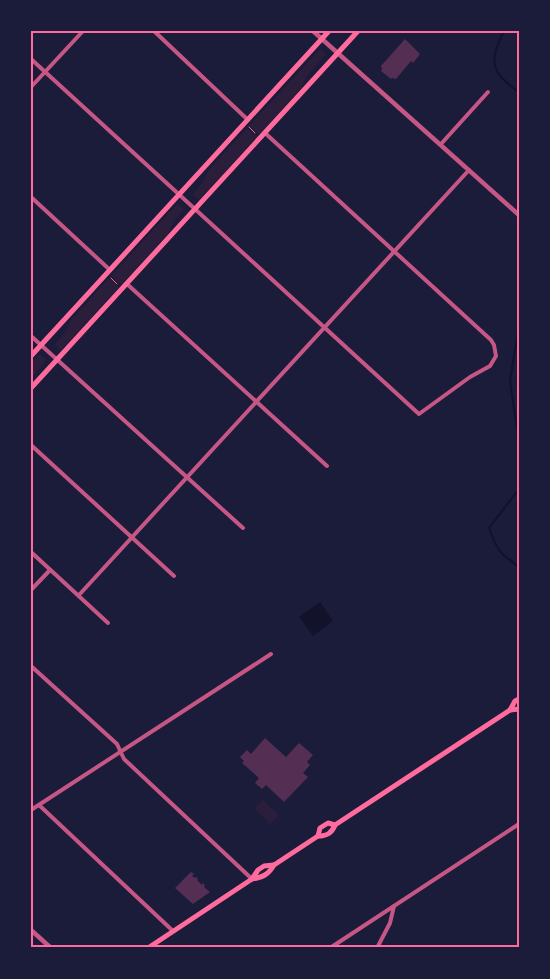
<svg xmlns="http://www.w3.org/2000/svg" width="550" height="979" font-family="Overpass,sans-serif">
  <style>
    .green { fill: #2a1e3b }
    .water { fill: #12122b }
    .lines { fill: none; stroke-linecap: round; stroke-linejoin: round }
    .stream { stroke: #12122b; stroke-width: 2 }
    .building { fill: #542f53 }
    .path { stroke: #ff6b9d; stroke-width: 1 }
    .minor { stroke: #c65784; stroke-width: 4 }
    .tertiary { stroke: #c65784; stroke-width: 4.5 }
    .secondary { stroke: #ff6b9d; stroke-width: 5 }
    .neatline { fill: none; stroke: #ff6b9d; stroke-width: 2 }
  </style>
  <rect width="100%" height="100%" fill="#1b1b3a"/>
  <g class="green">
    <polygon points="320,49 326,54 307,76 302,87 259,135 249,126"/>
    <polygon points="247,128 257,137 199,200 193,195 204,180 208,171"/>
    <polygon points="177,204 184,209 173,223 168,234 121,285 111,276"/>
    <polygon points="109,278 119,287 61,350 55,345 67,329 70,321"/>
    <path d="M40,354L46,359C42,368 34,372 31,381V363Z"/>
    <polygon points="263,800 279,815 270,824 254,808"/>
  </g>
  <polygon class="water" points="320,602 333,621 313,636 299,617"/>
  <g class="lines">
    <g class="stream">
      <path d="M504,31C489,62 490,72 519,92"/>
      <polyline points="519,326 510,381 519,443"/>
      <path d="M519,489L489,528C493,539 497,550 506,557C511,561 515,563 519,568"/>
    </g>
  </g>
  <g class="building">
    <polygon points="405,39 420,54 413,63 411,61 396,79 392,78 391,79 381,71 382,69 381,66"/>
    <polygon points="265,738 286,757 299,743 313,755 307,762 310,765 303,773 308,777 284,802 266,785 262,789 255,783 259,778 242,763 244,761 240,757 247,750 251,754"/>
    <polygon points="191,872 194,874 192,876 195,878 196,877 198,879 197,880 202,885 203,883 205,885 204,887 210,892 193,904 175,888"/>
  </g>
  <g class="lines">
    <g class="path">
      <polyline points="249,127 255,133"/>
      <polyline points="111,278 117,284"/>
    </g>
    <g class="minor">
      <polyline points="154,31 248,120"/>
      <polyline points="31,59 419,414 470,377 490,366 496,356 494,345 491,340 265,133"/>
      <polyline points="31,87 83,31"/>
      <polyline points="441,144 488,92"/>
      <polyline points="31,197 110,270"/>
      <polyline points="127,284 327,466"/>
      <polyline points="31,336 243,528"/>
      <polyline points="31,445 174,576"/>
      <polyline points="31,552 108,623"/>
      <polyline points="31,590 50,570"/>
      <polyline points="79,595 469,170"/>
      <polyline points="31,666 117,744 124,759 252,879"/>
      <polyline points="39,805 173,931"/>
      <polyline points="31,810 271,654"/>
      <polyline points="330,948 519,824"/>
      <polyline points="377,948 390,923 394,906"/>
    </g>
    <g class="tertiary">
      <polyline points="313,31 519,215"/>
      <polyline points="31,930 51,948"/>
    </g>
    <g class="secondary">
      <polyline points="31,356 329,31"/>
      <polyline points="31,388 358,31"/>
      <polyline points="510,710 515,701 519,699"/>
      <polyline points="318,836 320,828 328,823 335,825"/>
      <path d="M252,879C263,877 268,875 274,865"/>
      <path d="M148,948L252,879L258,870L264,866L274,865L318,836C327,836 332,833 335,825L510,710L519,709"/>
    </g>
  </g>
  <rect width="550" height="979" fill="none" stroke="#1b1b3a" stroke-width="65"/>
  <rect x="32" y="32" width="486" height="914" class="neatline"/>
</svg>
